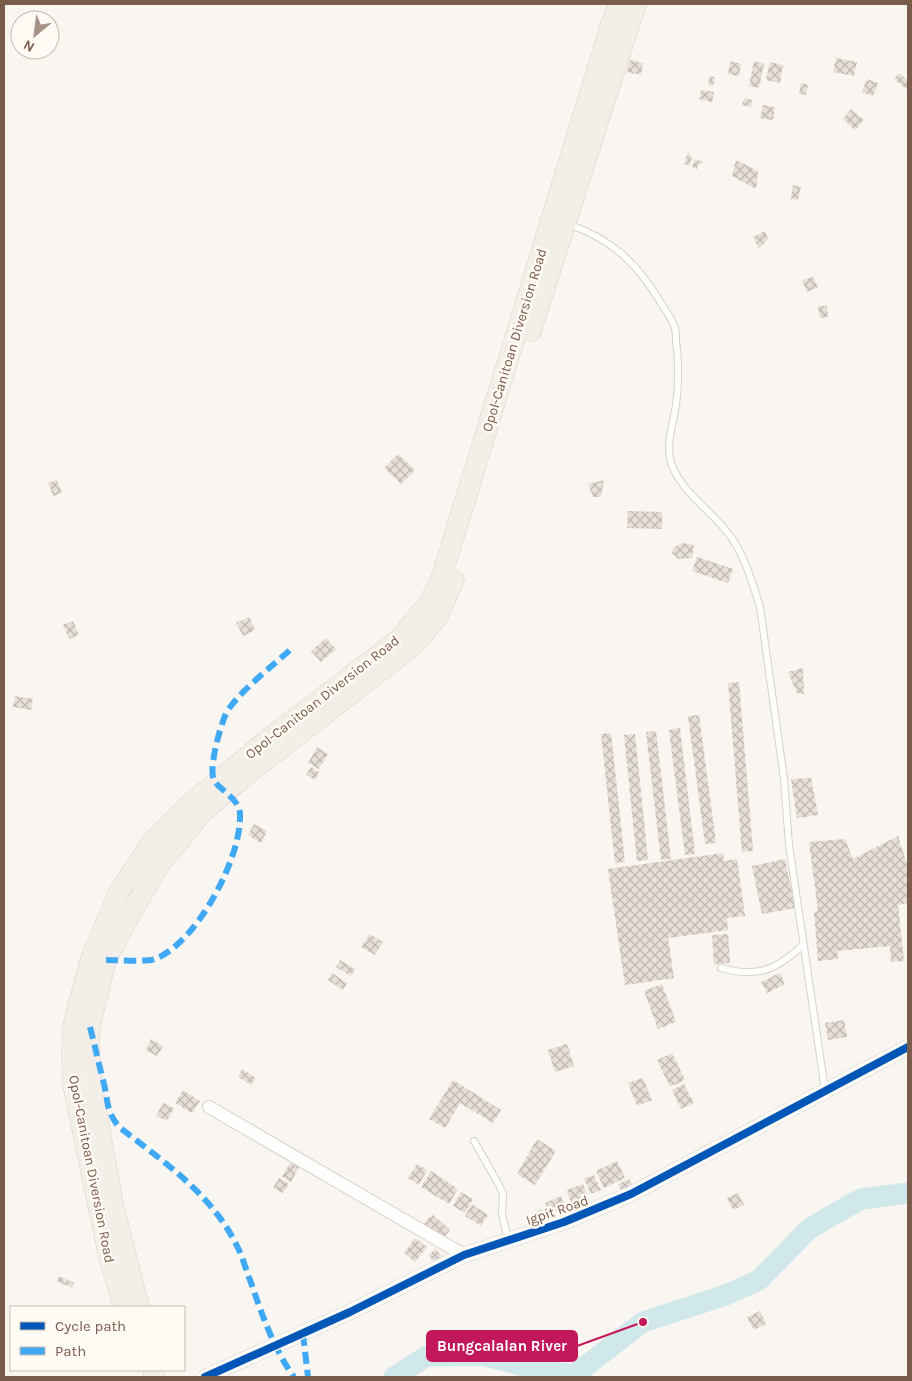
<svg xmlns="http://www.w3.org/2000/svg" width="912" height="1381" font-family="Karla,sans-serif">
  <style>
    .lines { fill: none; stroke-linecap: round; stroke-linejoin: round }
    .river { stroke: #d0e8ea; stroke-width: 21 }
    .building { fill: url(#building-cross-hatch) }
    .service-casing { stroke: #d7d1cb; stroke-width: 8 }
    .minor-casing { stroke: #d7d1cb; stroke-width: 14 }
    .tertiary-casing { stroke: #d7d1cb; stroke-width: 16 }
    .primary-casing { stroke: #dad1cc; stroke-width: 21 }
    .service { stroke: #fefefd; stroke-width: 6 }
    .minor { stroke: #fefefd; stroke-width: 12 }
    .tertiary { stroke: #fefefd; stroke-width: 15 }
    .primary { stroke: #f3eee8; stroke-width: 20 }
    .quiet { stroke: #3fa9f5; stroke-width: 6; stroke-dasharray: 12 6; stroke-linecap: butt }
    .cycleway-casing { stroke: #fffaf3; stroke-width: 11 }
    .cycleway { stroke: #0057b8; stroke-width: 8 }
    .labels { text-anchor: middle; stroke-width: 5; stroke-linejoin: round; paint-order: stroke }
    .street-label { font-size: 14px; fill: #7a5c4d; stroke: #fffaf3 }
    .leader { fill: none; stroke: #c2185b; stroke-width: 2 }
    .callout-dot { fill: #c2185b; stroke: #fffaf3; stroke-width: 2 }
    .callout { fill: #c2185b; stroke: #c2185b; stroke-width: 2 }
    .callout-label { font-size: 15px; text-anchor: middle; font-weight: bold; fill: #fff }
  </style>
  <defs>
    <pattern id="building-cross-hatch" width="8" height="8" patternUnits="userSpaceOnUse" patternTransform="scale(1.25)"><rect width="8" height="8" fill="#e6ded7"/><path d="M0 0l8 8M0 8l8-8" fill="none" stroke="#bfb7b1"/></pattern>
  </defs>
  <rect width="100%" height="100%" fill="#f9f5f0"/>
  <g class="lines">
    <polyline class="river" points="394,1377 427,1356 481,1355 536,1369 574,1375 643,1322 726,1295 759,1280 810,1228 861,1199 908,1193"/>
  </g>
  <g class="building">
    <polygon points="836,58 857,62 854,76 833,72"/>
    <polygon points="630,60 643,63 641,75 627,72"/>
    <polygon points="730,61 741,64 739,76 728,74"/>
    <polygon points="754,61 764,64 759,88 749,86"/>
    <polygon points="770,62 783,65 780,83 766,80"/>
    <polygon points="899,73 908,81 908,86 906,89 894,79"/>
    <polygon points="710,76 715,77 713,86 708,85"/>
    <polygon points="867,79 878,83 873,96 862,92"/>
    <polygon points="801,83 808,85 806,95 799,94"/>
    <polygon points="701,90 714,92 712,102 699,99"/>
    <polygon points="744,98 752,100 751,107 742,105"/>
    <polygon points="763,105 775,107 773,120 760,118"/>
    <polygon points="851,109 864,120 855,130 843,119"/>
    <polygon points="688,152 692,158 689,166 684,164"/>
    <polygon points="695,159 703,162 698,165 697,170 692,167"/>
    <polygon points="736,160 758,171 756,189 732,176"/>
    <polygon points="793,185 801,187 798,200 791,199"/>
    <polygon points="765,231 768,239 759,249 753,237"/>
    <polygon points="813,277 818,287 807,292 802,280"/>
    <polygon points="818,306 827,306 828,317 820,318"/>
    <polygon points="398,454 415,470 401,484 384,468"/>
    <polygon points="57,480 62,493 53,496 48,483"/>
    <polygon points="604,480 601,497 593,497 588,484"/>
    <polygon points="628,511 662,512 662,529 627,528"/>
    <polygon points="682,543 694,545 692,558 678,559 672,553 673,548"/>
    <polygon points="697,557 733,569 728,583 692,571"/>
    <polygon points="249,617 255,630 243,636 236,623"/>
    <polygon points="73,621 79,635 69,639 63,625"/>
    <polygon points="326,638 336,649 321,662 311,651"/>
    <polygon points="803,668 804,694 797,693 788,672"/>
    <polygon points="739,682 753,851 742,852 728,683"/>
    <polygon points="15,696 33,699 31,710 13,707"/>
    <polygon points="699,715 716,843 705,844 688,716"/>
    <polygon points="680,728 695,854 685,855 669,730"/>
    <polygon points="656,731 671,859 661,860 646,732"/>
    <polygon points="611,733 625,862 615,863 601,734"/>
    <polygon points="635,734 648,860 637,861 624,735"/>
    <polygon points="317,747 328,754 319,769 308,763"/>
    <polygon points="311,767 319,772 315,780 306,775"/>
    <polygon points="811,778 818,815 797,818 791,779"/>
    <polygon points="254,824 267,831 261,843 248,835"/>
    <polygon points="898,836 908,867 908,903 898,905 904,961 891,962 890,946 837,951 838,959 818,961 814,912 818,911 809,842 845,839 853,859"/>
    <polygon points="723,853 724,861 737,859 745,916 727,918 728,930 668,938 674,978 625,985 608,869"/>
    <polygon points="785,859 795,908 762,914 752,866"/>
    <polygon points="370,934 383,942 375,955 361,947"/>
    <polygon points="728,934 730,963 714,964 712,935"/>
    <polygon points="340,960 355,969 351,976 336,967"/>
    <polygon points="332,973 347,983 343,990 328,980"/>
    <polygon points="780,973 785,984 767,993 761,982"/>
    <polygon points="662,984 676,1022 658,1029 644,991"/>
    <polygon points="844,1020 847,1037 828,1040 825,1023"/>
    <polygon points="151,1039 163,1046 157,1056 146,1050"/>
    <polygon points="567,1044 574,1066 555,1072 548,1050"/>
    <polygon points="672,1053 685,1080 670,1087 657,1060"/>
    <polygon points="242,1069 256,1078 251,1085 238,1077"/>
    <polygon points="643,1078 652,1100 637,1106 628,1083"/>
    <polygon points="453,1080 501,1110 493,1123 460,1103 445,1128 429,1119"/>
    <polygon points="684,1084 694,1103 681,1109 672,1090"/>
    <polygon points="183,1090 200,1101 192,1113 175,1103"/>
    <polygon points="163,1103 174,1108 167,1121 156,1116"/>
    <polygon points="537,1139 556,1151 535,1185 517,1174"/>
    <polygon points="617,1161 625,1178 604,1188 596,1171"/>
    <polygon points="290,1163 299,1167 291,1182 282,1177"/>
    <polygon points="417,1164 427,1170 419,1185 408,1178"/>
    <polygon points="431,1171 458,1189 449,1204 421,1187"/>
    <polygon points="594,1175 601,1190 591,1194 584,1179"/>
    <polygon points="279,1178 289,1184 283,1193 273,1188"/>
    <polygon points="629,1179 633,1186 621,1191 618,1184"/>
    <polygon points="583,1184 590,1203 573,1209 567,1190"/>
    <polygon points="461,1192 473,1199 465,1213 453,1206"/>
    <polygon points="738,1193 744,1205 733,1210 727,1198"/>
    <polygon points="561,1196 566,1207 550,1214 545,1203"/>
    <polygon points="472,1204 488,1215 481,1226 465,1216"/>
    <polygon points="543,1209 547,1216 540,1219 537,1212"/>
    <polygon points="432,1214 450,1230 442,1240 423,1225"/>
    <polygon points="415,1238 427,1247 415,1262 404,1253"/>
    <polygon points="436,1249 442,1256 434,1262 428,1255"/>
    <polygon points="59,1276 74,1283 72,1288 57,1281"/>
    <polygon points="760,1311 766,1324 754,1330 747,1317"/>
  </g>
  <g class="lines">
    <defs>
      <g id="service">
        <path d="M568,224C612,239 637,263 661,303C665,310 671,318 674,325C676,330 676,336 676,340C679,362 679,383 676,405C673,425 664,448 673,468C686,497 716,514 733,540C746,560 753,585 760,607L784,779L789,845L825,1090"/>
        <path d="M721,968C758,978 776,970 803,945"/>
        <polyline points="474,1141 499,1185 503,1194 502,1214 508,1240"/>
      </g>
      <polyline id="minor" points="209,1107 464,1255"/>
      <polyline id="tertiary" points="205,1377 350,1312 464,1255 564,1222 631,1194 908,1047"/>
      <g id="primary">
        <polyline points="531,331 636,4"/>
        <polyline points="124,1307 110,1262 73,1085 72,1054 73,1026 91,958 119,892 152,842 192,802 272,736 399,639 429,603 441,579 611,24 619,4"/>
        <polyline points="139,1307 113,1204 92,1085 89,1051 90,1027 106,960 132,911 162,861 202,813 245,776 414,645 437,618 454,580"/>
        <polyline points="153,1370 155,1377"/>
      </g>
    </defs>
    <use href="#service" class="service-casing"/>
    <use href="#minor" class="minor-casing"/>
    <use href="#tertiary" class="tertiary-casing"/>
    <use href="#primary" class="primary-casing"/>
    <use href="#service" class="service"/>
    <use href="#minor" class="minor"/>
    <use href="#tertiary" class="tertiary"/>
    <use href="#primary" class="primary"/>
    <g class="quiet">
      <path d="M106,960C118,960 146,962 155,959C197,943 242,857 240,814C239,799 223,792 215,782C207,772 220,728 225,716C233,696 274,665 291,649"/>
      <path d="M90,1027C95,1046 99,1065 104,1084C108,1101 106,1111 119,1127C164,1162 213,1195 238,1248C243,1258 246,1270 250,1280C262,1314 273,1348 294,1377"/>
      <polyline points="303,1334 308,1377"/>
    </g>
    <defs>
      <polyline id="cycleway" points="205,1377 350,1312 464,1255 564,1222 631,1194 908,1047"/>
    </defs>
    <use href="#cycleway" class="cycleway-casing"/>
    <use href="#cycleway" class="cycleway"/>
  </g>
  <g class="labels">
    <g class="street-label">
      <text transform="translate(514 340) rotate(-73)" y="5">Opol-Canitoan Diversion Road</text>
      <text transform="translate(322 697) rotate(-38)" y="5">Opol-Canitoan Diversion Road</text>
      <text transform="translate(92 1169) rotate(79)" y="5">Opol-Canitoan Diversion Road</text>
      <text transform="translate(557 1210) rotate(-19)" y="5">Igpit Road</text>
    </g>
  </g>
  <path class="leader" d="M643 1322L577 1346"/>
  <circle class="callout-dot" cx="643" cy="1322" r="5"/>
  <rect class="callout" x="427" y="1331" width="150" height="30" rx="5"/>
  <g class="callout-label">
    <text x="502" y="1351">Bungcalalan River</text>
  </g>
  <rect width="912" height="1381" fill="none" stroke="#7a5c4d" stroke-width="10"/>
  <rect x="10" y="1306" width="175" height="65" fill="#fffaf3" stroke="#cabbb1"/>
  <rect x="20" y="1322" width="25" height="8" fill="#0057b8" stroke="#cabbb1"/>
  <text x="55" y="1331" font-size="15" fill="#7a5c4d">Cycle path</text>
  <rect x="20" y="1347" width="25" height="8" fill="#3fa9f5" stroke="#cabbb1"/>
  <text x="55" y="1356" font-size="15" fill="#7a5c4d">Path</text>
  <g transform="translate(35 35) rotate(209)"><circle r="24" fill="#fffaf3" stroke="#cabbb1"/>
  <path d="M0-4L9 19L0 12L-9 19Z" fill="#a69286"/>
  <text y="-8" font-size="14" font-weight="bold" text-anchor="middle" fill="#7a5c4d">N</text>
  </g>
</svg>
